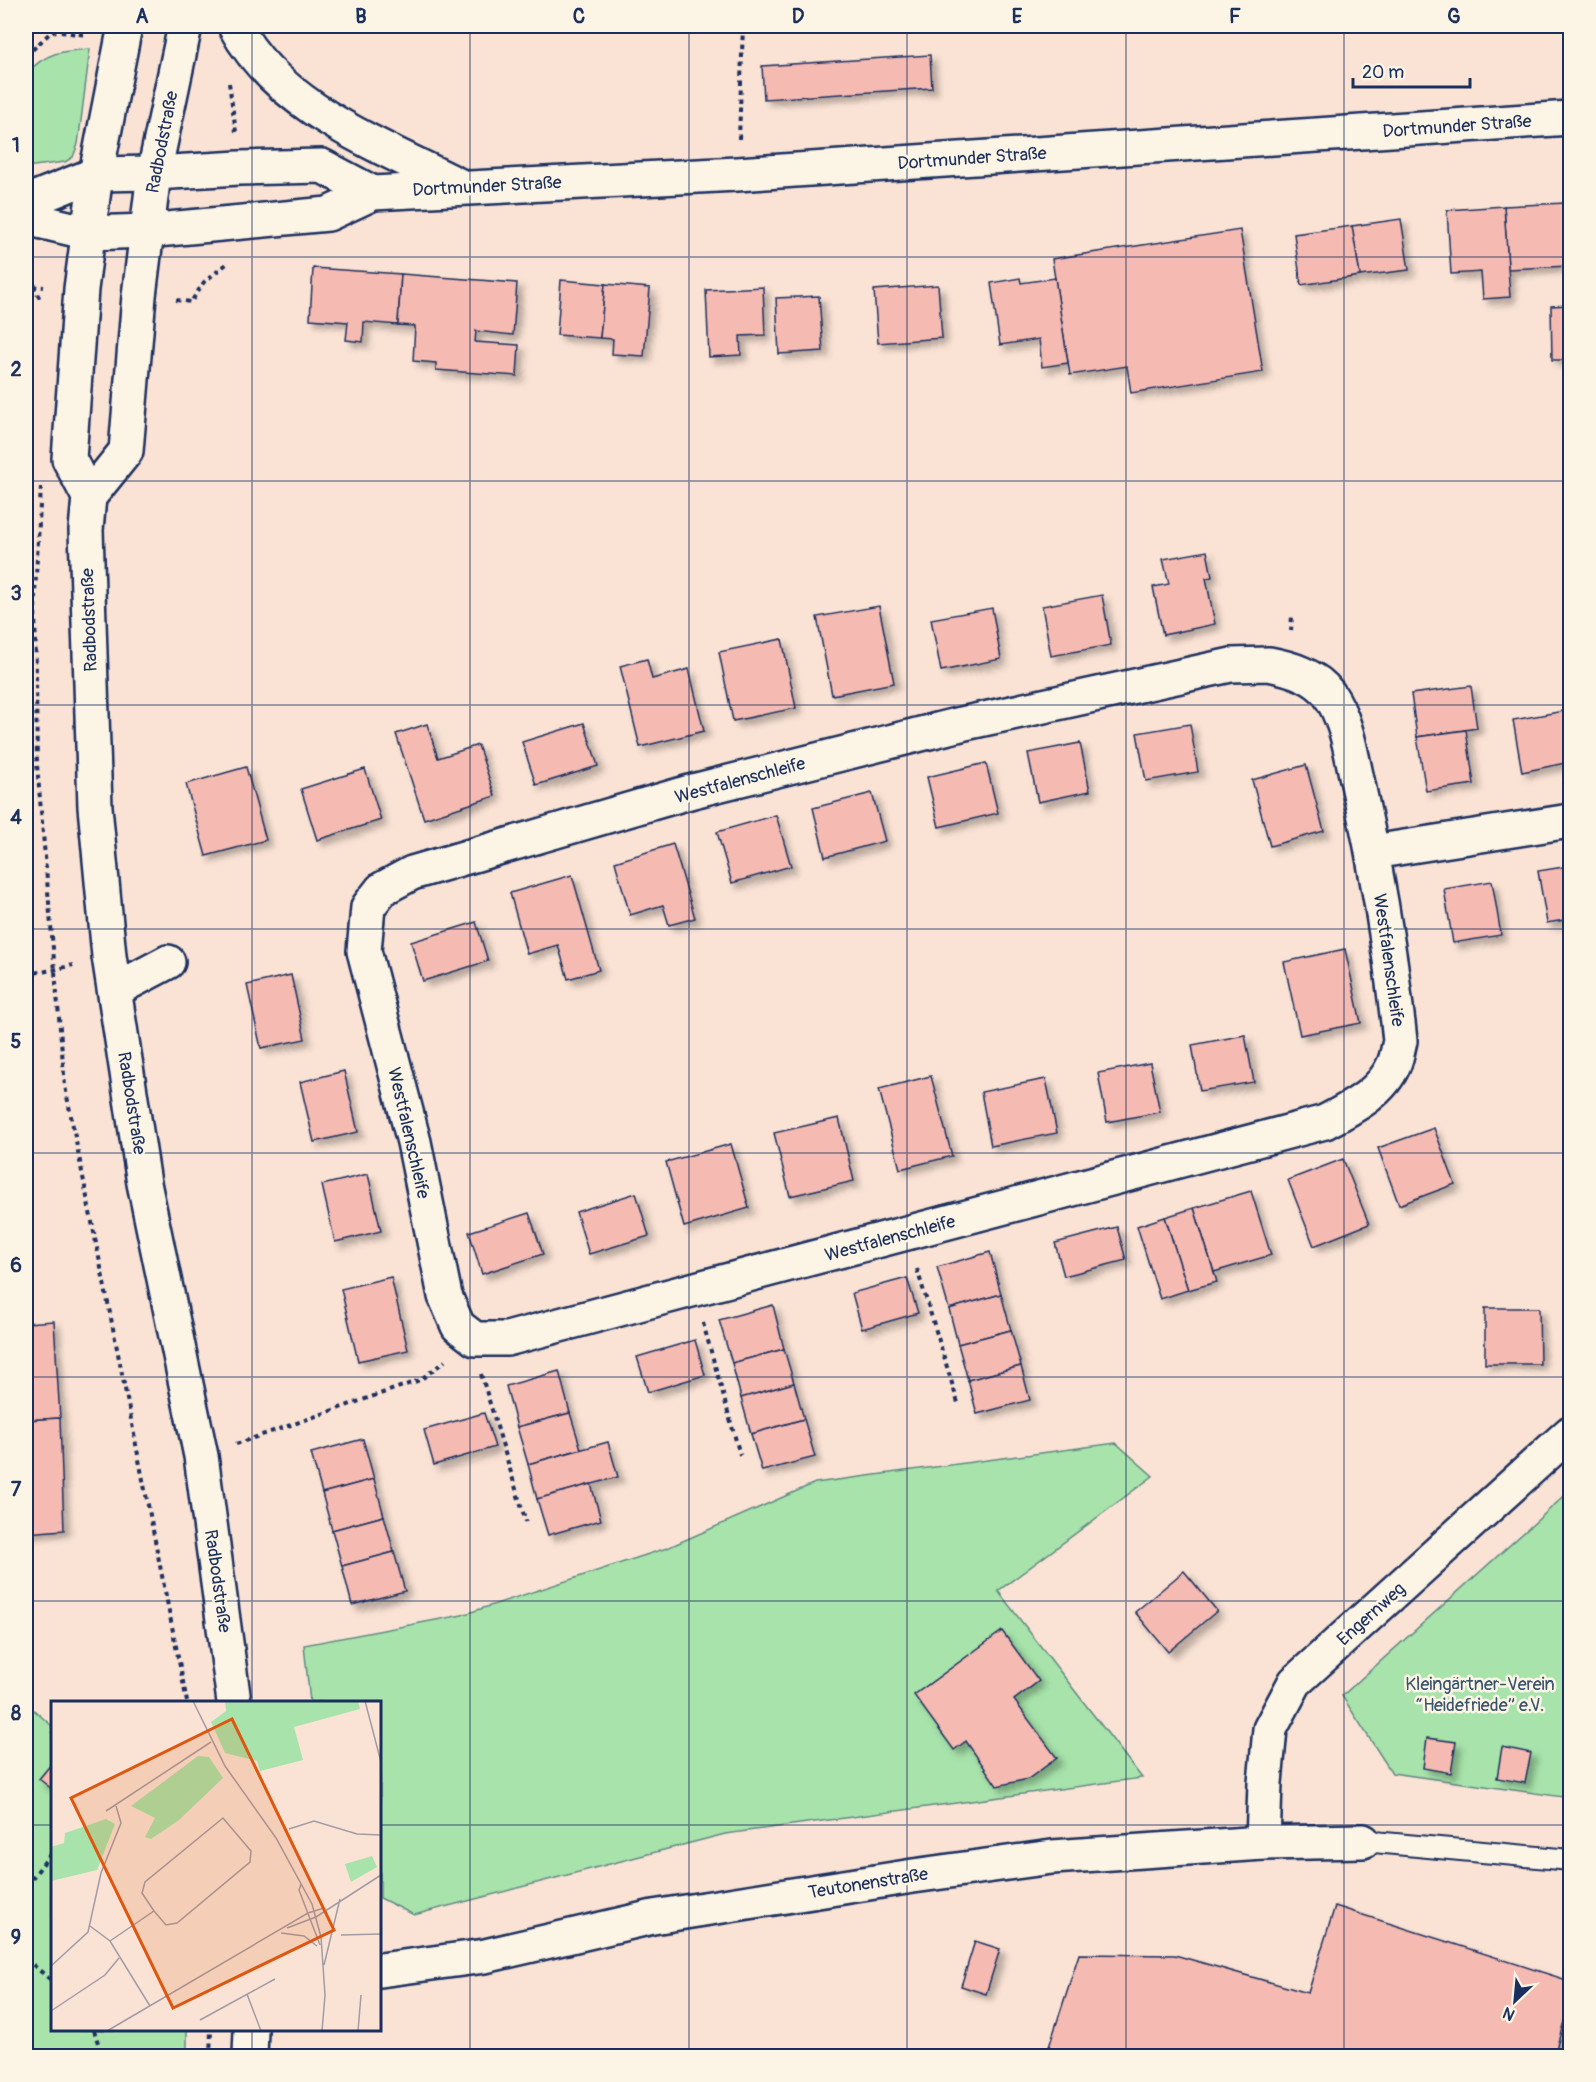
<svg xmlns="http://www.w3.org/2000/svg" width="1596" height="2082" font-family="Pangolin,sans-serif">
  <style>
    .green { fill: #a7e3aa; stroke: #618984; stroke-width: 1.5 }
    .building { fill: #f5bab1; stroke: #1b2f5e; stroke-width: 1.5; filter: url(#shadow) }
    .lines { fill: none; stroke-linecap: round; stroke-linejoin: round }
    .lane-casing { stroke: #1b2f5e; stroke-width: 24 }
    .street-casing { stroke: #1b2f5e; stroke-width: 38 }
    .secondary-casing { stroke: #1b2f5e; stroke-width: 38 }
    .path { stroke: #1b2f5e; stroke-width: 4; stroke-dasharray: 4.5 4.5; stroke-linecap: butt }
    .lane { stroke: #fcf5e5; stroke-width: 20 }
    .street { stroke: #fcf5e5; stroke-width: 33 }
    .secondary { stroke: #fcf5e5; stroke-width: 33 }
    .grid { fill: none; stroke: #1b2f5e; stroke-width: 1.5; stroke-opacity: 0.55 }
    .labels { text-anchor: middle; stroke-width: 5; stroke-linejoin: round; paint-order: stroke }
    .street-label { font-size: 18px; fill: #1b2f5e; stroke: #fcf5e5 }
    .park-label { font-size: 18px; fill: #37536d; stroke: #fcf5e5 }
    .inset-road { fill: none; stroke: #a19ba5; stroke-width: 1.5 }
    .view { fill: #de5710; fill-opacity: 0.15; stroke: #de5710; stroke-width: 3 }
    .inset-edge { fill: none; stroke: #1b2f5e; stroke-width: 3 }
    .neatline { fill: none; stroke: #1b2f5e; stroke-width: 2 }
    .grid-label { font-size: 20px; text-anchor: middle; font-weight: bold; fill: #1b2f5e }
  </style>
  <defs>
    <filter id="shadow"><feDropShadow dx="5.5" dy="5.5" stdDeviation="3" flood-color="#0004"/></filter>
  </defs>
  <rect width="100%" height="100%" fill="#fae3d5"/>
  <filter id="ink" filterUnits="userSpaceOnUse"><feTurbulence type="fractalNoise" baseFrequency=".0167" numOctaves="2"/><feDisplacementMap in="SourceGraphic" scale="12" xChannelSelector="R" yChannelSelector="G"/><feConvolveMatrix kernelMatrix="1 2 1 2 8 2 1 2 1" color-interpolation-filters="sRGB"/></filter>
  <g filter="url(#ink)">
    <g class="green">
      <path d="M90,49L78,144L73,157L65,162L26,167V104L34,98L26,90V74C46,52 61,51 90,49Z"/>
      <polygon points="1116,1443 1153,1476 998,1591 1142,1778 725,1834 414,1915 380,1898 380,1702 310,1702 304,1645 462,1615 667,1548 815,1483"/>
      <polygon points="1570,1491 1570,1798 1392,1773 1342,1696"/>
      <polygon points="26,1703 52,1726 52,2030 187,2030 187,2056 26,2056"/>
    </g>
    <g class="building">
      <polygon points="930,55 932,88 764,99 762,66"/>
      <polygon points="1565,203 1569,266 1508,269 1504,206"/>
      <polygon points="1504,206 1510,297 1483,299 1481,272 1451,274 1447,210"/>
      <polygon points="1401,219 1409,270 1360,276 1352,226"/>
      <polygon points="1352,226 1360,276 1301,285 1294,234"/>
      <polygon points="1240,230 1263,372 1131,393 1127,366 1070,375 1052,259"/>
      <polygon points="313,268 401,274 398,325 364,322 363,342 346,340 348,322 310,319"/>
      <polygon points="401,274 517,283 513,335 476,331 475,342 519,345 517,376 436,370 436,363 413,361 415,326 398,325"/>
      <polygon points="1020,278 1021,283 1055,278 1068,363 1042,367 1039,339 1000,345 991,283"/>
      <polygon points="561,280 605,284 600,338 557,335"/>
      <polygon points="605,284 650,288 644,356 612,354 613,339 600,338"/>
      <polygon points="938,285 942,338 878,343 874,290"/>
      <polygon points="763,287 765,335 740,336 741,355 709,357 706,290"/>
      <polygon points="819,296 823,351 779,354 776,298"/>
      <polygon points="1570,305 1570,360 1552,360 1551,306"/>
      <polygon points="1207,551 1212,577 1206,578 1215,624 1163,635 1153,587 1169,584 1163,559"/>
      <polygon points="1102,595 1111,645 1051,656 1042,606"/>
      <polygon points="879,606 894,683 832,695 817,617"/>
      <polygon points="992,608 1001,659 941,671 931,619"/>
      <polygon points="782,639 796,708 733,721 719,652"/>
      <polygon points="647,659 652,679 689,669 704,731 640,747 620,666"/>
      <polygon points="1471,686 1477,728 1417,737 1411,694"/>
      <polygon points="1570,710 1570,762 1522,772 1513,720"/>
      <polygon points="584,723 598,766 536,785 522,742"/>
      <polygon points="427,724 438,758 478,745 495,796 424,819 396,734"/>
      <polygon points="1190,724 1198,772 1146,781 1137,733"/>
      <polygon points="1466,730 1474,784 1426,791 1417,737"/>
      <polygon points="1080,743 1090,791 1038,802 1028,753"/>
      <polygon points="986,763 998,813 939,827 927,777"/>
      <polygon points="1306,765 1324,831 1270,846 1252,780"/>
      <polygon points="246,767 266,840 206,856 186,784"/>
      <polygon points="365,769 381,820 317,840 301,789"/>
      <polygon points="872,793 885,841 825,857 813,808"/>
      <polygon points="776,815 791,866 732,883 717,832"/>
      <polygon points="673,844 695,918 669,925 663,905 630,915 615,862"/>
      <polygon points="1570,866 1570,919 1547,923 1538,871"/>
      <polygon points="572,875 599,970 568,979 558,945 527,954 510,893"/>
      <polygon points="1492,881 1501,935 1453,943 1444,889"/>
      <polygon points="476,922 488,961 423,981 411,942"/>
      <polygon points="1345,949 1361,1023 1300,1035 1284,962"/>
      <polygon points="291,975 305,1039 261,1048 247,985"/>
      <polygon points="1245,1035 1254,1082 1200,1091 1192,1045"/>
      <polygon points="1150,1063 1160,1112 1107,1122 1098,1073"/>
      <polygon points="344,1071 358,1132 314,1142 300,1082"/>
      <polygon points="931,1076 952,1156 900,1169 879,1089"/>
      <polygon points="1046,1079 1057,1133 991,1146 981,1092"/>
      <polygon points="839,1118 854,1181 790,1196 774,1133"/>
      <polygon points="1434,1128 1455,1184 1399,1205 1378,1148"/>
      <polygon points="731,1144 749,1208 684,1227 666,1162"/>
      <polygon points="1343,1159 1369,1224 1314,1246 1288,1180"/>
      <polygon points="368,1174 381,1231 335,1242 322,1185"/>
      <polygon points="1251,1191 1271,1255 1214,1272 1194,1208"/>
      <polygon points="636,1193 649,1236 589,1254 576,1212"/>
      <polygon points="1194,1208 1217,1282 1188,1290 1165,1217"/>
      <polygon points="529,1213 543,1254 482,1274 469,1232"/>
      <polygon points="1165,1217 1188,1290 1160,1299 1137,1226"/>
      <polygon points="1117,1227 1126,1260 1064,1276 1055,1243"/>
      <polygon points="990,1252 1001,1294 949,1309 937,1267"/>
      <polygon points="391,1277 408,1350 358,1361 341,1289"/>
      <polygon points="907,1278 918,1313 862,1329 852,1293"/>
      <polygon points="1001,1294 1011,1330 958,1344 949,1309"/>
      <polygon points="773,1305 784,1349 732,1363 719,1320"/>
      <polygon points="1485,1308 1539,1308 1540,1364 1485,1364"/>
      <polygon points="54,1321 60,1418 26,1420 26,1323"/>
      <polygon points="1011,1330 1021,1366 968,1380 958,1344"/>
      <polygon points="695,1340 705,1375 648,1392 637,1357"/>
      <polygon points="784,1349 794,1383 741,1398 732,1363"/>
      <polygon points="1021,1366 1030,1400 977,1414 968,1380"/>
      <polygon points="559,1371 570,1413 517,1427 506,1386"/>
      <polygon points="794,1383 804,1419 751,1434 741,1398"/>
      <polygon points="484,1413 495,1447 434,1465 424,1430"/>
      <polygon points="570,1413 581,1449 528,1464 517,1427"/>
      <polygon points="60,1418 64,1530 26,1533 26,1420"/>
      <polygon points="804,1419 815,1457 762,1471 751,1434"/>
      <polygon points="363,1439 374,1479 322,1493 311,1453"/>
      <polygon points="608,1442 618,1477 537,1499 528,1464"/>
      <polygon points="374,1479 384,1516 332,1530 322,1493"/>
      <polygon points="591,1484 601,1520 548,1535 537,1499"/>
      <polygon points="384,1516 394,1552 342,1566 332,1530"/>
      <polygon points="394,1552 405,1591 352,1605 342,1566"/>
      <polygon points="1184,1571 1217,1611 1168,1652 1135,1612"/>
      <polygon points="1002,1631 1039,1681 1014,1700 1057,1758 1028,1779 997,1786 966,1741 954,1750 914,1695"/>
      <polygon points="1427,1738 1456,1742 1451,1773 1423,1768"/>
      <polygon points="1502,1747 1531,1753 1525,1783 1497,1778"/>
      <polygon points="52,1763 52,1789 39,1779"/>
      <polygon points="1335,1906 1570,1981 1570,2001 1554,2056 1046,2056 1079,1954 1175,1955 1308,1993"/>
      <polygon points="975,1941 1000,1949 986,1994 961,1986"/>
    </g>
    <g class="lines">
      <defs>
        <polyline id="lane" points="1363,1841 1570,1860"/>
        <g id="street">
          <path d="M1269,664C1290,668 1315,675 1329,694C1347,720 1351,754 1358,784C1377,869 1391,955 1400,1041C1398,1049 1397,1057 1394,1064C1382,1093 1351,1108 1325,1122L507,1339H475L458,1326L445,1296L414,1142L364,951L368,907L382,889L412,873L693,791L961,724L1231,665Z"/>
          <polyline points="1373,852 1570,821"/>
          <polyline points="115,990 168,962"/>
          <polyline points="1263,1843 1265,1783 1270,1729 1295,1682 1570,1433"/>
          <polyline points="380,1970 485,1956 653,1917 913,1876 1052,1857 1263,1843 1363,1841"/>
        </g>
        <g id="secondary">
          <polyline points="125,26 96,174 81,289 69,459 89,497 86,530 95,807 109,956 144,1183 201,1456 234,1702"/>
          <path d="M235,26C278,108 381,146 460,186"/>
          <polyline points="26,202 96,174 154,173 239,168 322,166 373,193"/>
          <polyline points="26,218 89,233 146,231 328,214 373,193 737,174 1570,118"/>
          <polyline points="89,497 126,451 139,296 154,173 185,26"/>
          <polyline points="250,2056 251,2030"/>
        </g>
      </defs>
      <use href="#lane" class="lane-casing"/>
      <use href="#street" class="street-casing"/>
      <use href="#secondary" class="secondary-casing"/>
      <g class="path">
        <polyline points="45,26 52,31"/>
        <polyline points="26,56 52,31 87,35"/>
        <polyline points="229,83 236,132"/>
        <polyline points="739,139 743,26"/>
        <polyline points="26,280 33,286 44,287"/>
        <polyline points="33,286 41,301"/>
        <polyline points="176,300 191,302 204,282 229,262"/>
        <polyline points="41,487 35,594 37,765 65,1086 187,1702"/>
        <polyline points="1291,631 1292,616"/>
        <polyline points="26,974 54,970 73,965"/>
        <polyline points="917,1269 958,1403"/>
        <polyline points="703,1323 740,1455"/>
        <polyline points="481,1374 526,1522"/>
        <polyline points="236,1444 420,1380 445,1361"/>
        <polyline points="26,1886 52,1852"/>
        <polyline points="26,1959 52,1981"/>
        <polyline points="94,2030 102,2056"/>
        <polyline points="210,2056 211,2030"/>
      </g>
      <use href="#lane" class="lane"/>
      <use href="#street" class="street"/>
      <use href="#secondary" class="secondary"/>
    </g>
  </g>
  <path class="grid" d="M252,26V1702M470,26V2056M689,26V2056M907,26V2056M1126,26V2056M1344,26V2056M26,257H1570M26,481H1570M26,705H1570M26,929H1570M26,1153H1570M26,1377H1570M26,1601H1570M26,1825H52M380,1825H1570M252,2030V2056"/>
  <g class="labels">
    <g class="street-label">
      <text transform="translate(1457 126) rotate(-4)" y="6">Dortmunder Straße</text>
      <text transform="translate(162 142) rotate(-79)" y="6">Radbodstraße</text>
      <text transform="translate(972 158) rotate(-4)" y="6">Dortmunder Straße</text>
      <text transform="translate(487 186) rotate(-3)" y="6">Dortmunder Straße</text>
      <text transform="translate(89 620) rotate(-92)" y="6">Radbodstraße</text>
      <text transform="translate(740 780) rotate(-15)" y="6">Westfalenschleife</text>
      <text transform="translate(1389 960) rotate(82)" y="6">Westfalenschleife</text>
      <text transform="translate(132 1103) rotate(81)" y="6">Radbodstraße</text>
      <text transform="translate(409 1133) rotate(77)" y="6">Westfalenschleife</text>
      <text transform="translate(890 1238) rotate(-15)" y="6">Westfalenschleife</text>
      <text transform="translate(218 1581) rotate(82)" y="6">Radbodstraße</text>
      <text transform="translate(1371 1614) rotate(-42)" y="6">Engernweg</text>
      <text transform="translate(868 1883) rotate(-9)" y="6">Teutonenstraße</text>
    </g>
    <g class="park-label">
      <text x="1480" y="1690">Kleingärtner-Verein<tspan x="1480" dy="21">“Heidefriede” e.V.</tspan></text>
    </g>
  </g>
  <g transform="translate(51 1701)">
    <rect width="330" height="330" fill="#fae3d5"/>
    <path d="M174,0H307L309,8L243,26L252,59L209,70L206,60L174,52L160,21L175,10ZM147,55L158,56L172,77L128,119L100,138L94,136L104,117L80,105ZM55,118L64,123L46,169L0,180V146L13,142L14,132ZM321,155L326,166L300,181L294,163Z" fill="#a7e3aa"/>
    <path class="inset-road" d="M142,0L174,65L225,137L261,203L270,236L274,294L271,330M314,0L330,61M55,110L160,41M238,128L263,120L306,133L330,134M250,183L248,189L269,244M39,225L59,240L99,305M236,227L265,216L330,174M230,232L253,235L266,245M290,234L330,233M59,240L103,210L115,224L126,222L199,161L200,150L172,117L94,181L91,192L103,210M273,264L289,198M0,265L37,231L50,172L70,122L65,105M196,293L210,330M0,310L54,274L68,257M149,319L224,278M56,330L257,212L273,207M307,330L310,294"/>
    <path class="view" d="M181,18L283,229L122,307L20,97Z"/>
    <rect width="330" height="330" class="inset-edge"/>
  </g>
  <rect width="1596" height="2082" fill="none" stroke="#fcf5e5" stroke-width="66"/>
  <g transform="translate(1515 2001) rotate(206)" stroke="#fcf5e5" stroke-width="4.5" paint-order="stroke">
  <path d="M0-4.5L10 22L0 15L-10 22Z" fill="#1b2f5e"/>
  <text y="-9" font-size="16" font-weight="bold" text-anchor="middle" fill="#1b2f5e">N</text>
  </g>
  <path d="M1353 78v9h117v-9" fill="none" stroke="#1b2f5e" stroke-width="3"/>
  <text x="1362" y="78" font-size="18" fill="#1b2f5e" stroke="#fcf5e5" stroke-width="4.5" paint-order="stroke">20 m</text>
  <rect x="33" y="33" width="1530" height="2016" class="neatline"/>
  <g class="grid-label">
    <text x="142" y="23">A</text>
    <text x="361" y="23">B</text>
    <text x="579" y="23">C</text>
    <text x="798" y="23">D</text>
    <text x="1017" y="23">E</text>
    <text x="1235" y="23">F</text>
    <text x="1454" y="23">G</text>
    <text x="16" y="152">1</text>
    <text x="16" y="376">2</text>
    <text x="16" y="600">3</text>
    <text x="16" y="824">4</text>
    <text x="16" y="1048">5</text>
    <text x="16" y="1272">6</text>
    <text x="16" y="1496">7</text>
    <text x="16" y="1720">8</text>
    <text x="16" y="1944">9</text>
  </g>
</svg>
